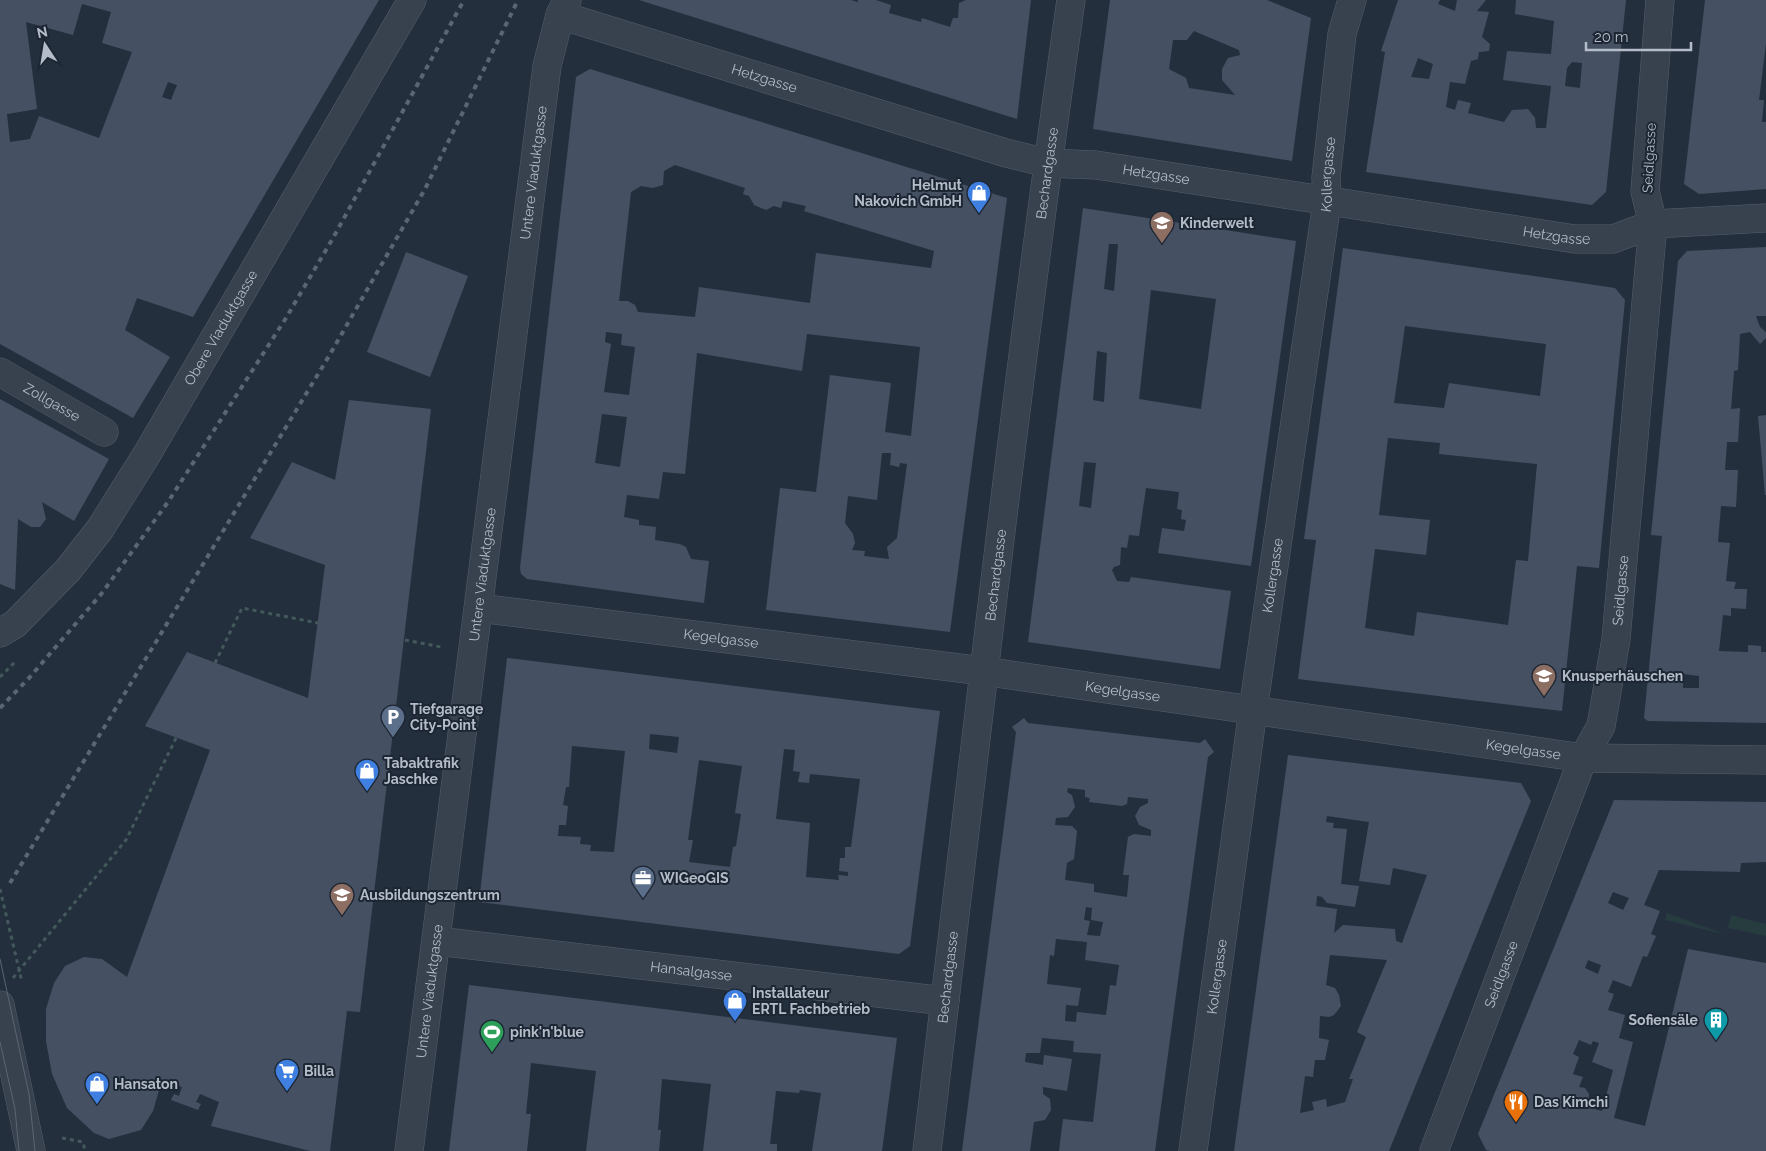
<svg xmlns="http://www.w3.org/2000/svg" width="1766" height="1151" font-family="Raleway,sans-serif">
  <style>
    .green { fill: #263c3f }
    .building { fill: #455162; fill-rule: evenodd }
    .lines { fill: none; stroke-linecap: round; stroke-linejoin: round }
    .minor-casing { stroke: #565f6c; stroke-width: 29 }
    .path { stroke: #44595c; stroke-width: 3; stroke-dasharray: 4 4; stroke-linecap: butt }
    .minor { stroke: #38414e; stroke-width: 28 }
    .tram { stroke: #5a6575; stroke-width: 1 }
    .rail { stroke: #5a6575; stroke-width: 4; stroke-dasharray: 5 5; stroke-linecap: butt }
    .labels { text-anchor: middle; stroke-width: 4; stroke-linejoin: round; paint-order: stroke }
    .street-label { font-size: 14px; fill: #b4bcc9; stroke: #1d2633 }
    .poi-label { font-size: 14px; font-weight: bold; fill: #b4bcc9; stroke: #1d2633; text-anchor: start }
  </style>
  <rect width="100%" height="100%" fill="#242f3e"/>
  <g class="green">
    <polygon points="1667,913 1727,935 1665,920"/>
    <polygon points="1731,915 1766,924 1766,936 1728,928"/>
  </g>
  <g class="building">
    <path d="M0,0H379L193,317L137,298L125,330L170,357L133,418L0,344ZM82,4L111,12L102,43L132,52L99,138L39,116L30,139L10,142L7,114L37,109L26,22L73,35ZM168,82L177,85L171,100L162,97Z"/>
    <polygon points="639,0 851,0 858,2 858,0 876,0 891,5 889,13 921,22 922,18 950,27 953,18 958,18 959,3 966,0 1031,0 1017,119"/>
    <path d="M1110,0H1267L1311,18L1292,161L1093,129ZM1194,31L1239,50L1240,55L1228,58L1222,69V80L1235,95L1189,88L1186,78L1169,69L1173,40H1187Z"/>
    <path d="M1398,0H1440L1438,4L1455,11L1457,0H1486L1477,11L1489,12L1482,37L1490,44L1489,51L1479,52L1478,59L1471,61L1465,84L1450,82L1446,107L1455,110L1458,100L1471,103L1468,113L1504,122L1512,110L1528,109L1535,118L1536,128H1546L1551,86L1503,80L1507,51L1551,54L1554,21L1515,14L1516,0H1626L1606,192L1592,205L1366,172L1385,52L1381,51ZM1418,58L1433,64L1429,79L1411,77ZM1572,62L1582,63L1580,88L1565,86L1567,68Z"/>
    <polygon points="1705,0 1766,0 1766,43 1759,100 1764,100 1762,122 1766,122 1766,189 1699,194 1684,184"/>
    <path d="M590,69L1007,198L950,632L766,610L780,488L816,492L830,375L891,383L885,432L911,436L920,347L807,334L802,371L697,353L685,474L663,472L659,499L627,495L624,517L639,520V525L656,527L655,540L680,544L686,547L691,559L709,561L704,603L527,579L521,574L520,568L576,77ZM675,165L745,188L743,194L749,196L754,205L766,210L774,206L781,208L783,201L806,206L804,211L934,251L931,268L816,253L810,303L699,287L695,317L638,312L635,305L628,301H619L631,192L641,186L653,188L663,185L664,171ZM606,332L622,334L621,345L635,347L629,395L604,392L611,344L605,342ZM602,414L627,417L620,467L595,463ZM882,453H891L890,465L899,467L900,463L907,464L897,538L887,547L889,559L864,556L865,551L852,550L855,543L853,534L845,523L848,496L877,500Z"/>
    <path d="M1083,208L1296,241L1251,566L1158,553L1162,528L1184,531L1186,520L1181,519L1182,510L1177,509L1179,492L1146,488L1139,536L1129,535L1127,548L1121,547L1120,565L1114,567L1112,570L1117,581L1129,582L1131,577L1231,591L1220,669L1028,642ZM1109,244H1118L1114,291L1104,289ZM1151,290L1216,299L1201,409L1139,399ZM1097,351L1107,353L1104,402L1093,400ZM1084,462L1096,463L1091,508L1079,506Z"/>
    <path d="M1766,247V316H1756L1760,327L1766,332V338L1760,344L1750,332L1740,334L1738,370L1734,371L1731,409L1740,408L1738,442H1727L1725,470H1738L1736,507L1721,506L1718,542L1730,543L1726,581L1736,582L1734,589H1747L1746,609L1731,608V616L1723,615L1719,651L1748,652V645L1761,646V652H1766V723L1648,721L1644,718L1662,536L1651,535L1678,261L1687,251ZM1683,674L1699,676V688H1683Z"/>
    <path d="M1343,248L1615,288L1625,300L1599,568L1577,566L1562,711L1298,679L1316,540L1304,539ZM1405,326L1546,344L1540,396L1449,383L1444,408L1394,403ZM1388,438L1440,443L1439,454L1537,464L1528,561L1516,560L1508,625L1417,612L1414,636L1365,628L1375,549L1426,555L1430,520L1379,515Z"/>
    <polygon points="406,252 468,276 430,377 367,352"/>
    <polygon points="0,399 109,459 74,521 42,502 46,519 40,527 31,527 18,519 15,590 0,584"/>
    <polygon points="349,400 431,409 360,1012 347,1011 330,1151 310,1151 211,1126 219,1102 200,1094 196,1102 201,1104 198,1110 171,1100 174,1094 179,1096 182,1087 162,1080 153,1111 141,1130 109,1139 94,1133 67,1108 52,1074 46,1041 46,1009 54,983 65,966 84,957 102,959 127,977 210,750 145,726 187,652 308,698 325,565 250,538 292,462 335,480"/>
    <polygon points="1766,415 1766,495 1765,495 1758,416"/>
    <path d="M507,658L940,711L910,946L899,954L479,902ZM650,734L679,737L677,753L649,749ZM572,746L625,751L614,852L590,851L591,845L580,844L581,837L558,836L559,825H566L568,806L563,805L566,787H569ZM784,749L795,750L793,771L800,772L798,782L809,783L810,774L860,779L851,847H845V858H840L839,871L848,872V876L838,875L839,880L806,877L810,823L776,819ZM699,760L742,766L735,813L741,814L736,846L733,847L730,867L689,862L693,840H688Z"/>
    <path d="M1024,718L1028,723L1200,743L1205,739L1214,752L1208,757L1155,1151H1059L1063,1119L1093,1122L1101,1054L1073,1052L1074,1041L1042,1038L1040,1053H1026L1025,1062L1043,1065L1044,1055L1072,1059L1067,1091L1043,1087V1094L1050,1099L1051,1110L1045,1120L1034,1122L1030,1151H962L1016,732L1012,727ZM1068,788L1085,790V797L1090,798L1089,802L1122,806L1127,804L1128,797L1148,799V803L1140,807L1135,816L1139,825L1151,830V836L1134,834L1128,837L1123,875H1129L1127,897L1094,892V884L1065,880L1067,863L1074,859L1077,831L1072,826L1055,825L1056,818L1068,817L1075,807L1072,795L1067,792ZM1086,907L1092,908L1091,920L1103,922L1100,936L1087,935L1090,921L1084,920ZM1056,939L1087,942L1085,960L1119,965L1116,986L1110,985L1106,1015L1077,1012L1076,1022L1065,1021L1066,1005L1078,1006L1081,988L1047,984L1050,955L1054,956Z"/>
    <path d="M1288,755L1521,783L1531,801L1389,1151H1234ZM1327,816L1369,822L1359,881L1390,885L1393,868L1427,875L1402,943L1396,941L1395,929L1343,925L1334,933L1337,909L1316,906L1317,896L1322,897L1327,903L1355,907L1359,886L1341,884L1347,829L1333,828L1334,823L1326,822ZM1330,955L1387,960L1357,1032L1366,1037L1349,1079H1353L1345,1102L1327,1107L1326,1099L1312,1102L1314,1110L1300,1113L1305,1076L1313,1077L1315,1060H1325L1329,1040L1319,1038L1320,1016L1329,1017L1334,1015L1341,1006L1339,995L1335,988L1326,985Z"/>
    <path d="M1614,800L1766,802V862L1741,863L1740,872L1659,870L1644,905L1660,911L1651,934L1656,936L1647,957L1643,956L1631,987L1613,980L1608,992L1614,994L1608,1010L1625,1015L1619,1038L1633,1042L1614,1118L1645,1126L1688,949L1766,963V1151H1490L1486,1150L1478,1134ZM1613,892L1629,898L1623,910L1608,903ZM1588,960L1601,965L1598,974L1585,968ZM1579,1040L1591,1045L1593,1041L1599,1043L1592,1062L1613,1070L1602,1111L1588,1107L1589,1094L1585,1088L1579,1087L1583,1077L1573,1074L1579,1057L1573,1054Z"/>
    <polygon points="469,985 897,1038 882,1151 812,1151 821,1093 800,1090 799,1093 776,1091 770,1144 777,1144 777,1151 703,1151 711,1084 662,1079 658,1130 661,1130 659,1151 586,1151 596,1071 531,1063 526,1114 531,1114 527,1151 449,1151"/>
  </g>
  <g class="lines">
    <defs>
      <g id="minor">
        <path id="s1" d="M560,15L1006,153L1047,163L1096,165L1575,239H1613L1653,224L1766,218"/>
        <path id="s2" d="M0,372L104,432"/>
        <path id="s3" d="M479,608L983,671L1583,758L1766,760"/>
        <path id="s4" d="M0,633L15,624L68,570L100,529L147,454L412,0"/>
        <path id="s5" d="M437,941L945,1001"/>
        <polyline points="0,1005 31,1151"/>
        <path id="s6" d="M409,1151L547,66L560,15L567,0"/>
        <path id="s7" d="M927,1151C973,767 1016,383 1071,0"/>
        <path id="s8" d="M1193,1151L1253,710L1327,202L1326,177L1342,34L1352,0"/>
        <path id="s9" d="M1434,1151L1583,758L1601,726L1616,639L1653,224L1645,191L1660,0"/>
      </g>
    </defs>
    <use href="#minor" class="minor-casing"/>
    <g class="path">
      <polyline points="405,640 441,647"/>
      <polyline points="215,663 242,608 318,623"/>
      <polyline points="0,677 15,662"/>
      <polyline points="0,889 22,982"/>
      <polyline points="13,978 126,840 177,736"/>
      <polyline points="62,1138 83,1142 85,1151"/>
    </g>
    <use href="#minor" class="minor"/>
    <g class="tram">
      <polyline points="0,959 29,1094 35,1151"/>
      <polyline points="0,1042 15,1109 19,1151"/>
    </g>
    <g class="rail">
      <polyline points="0,708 30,677 102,593 168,502 286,318 333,238 464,0"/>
      <polyline points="10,883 329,356 425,189 518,0"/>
    </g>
  </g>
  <defs>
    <symbol id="shop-pin" viewBox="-11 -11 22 30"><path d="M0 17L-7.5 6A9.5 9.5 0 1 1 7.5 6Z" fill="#3f7fe0" stroke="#1d2633"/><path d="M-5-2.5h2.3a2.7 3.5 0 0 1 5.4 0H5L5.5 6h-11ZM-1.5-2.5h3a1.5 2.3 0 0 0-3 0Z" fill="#fff"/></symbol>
    <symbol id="school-pin" viewBox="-11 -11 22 30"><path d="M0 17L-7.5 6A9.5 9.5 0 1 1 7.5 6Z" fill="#8d6e63" stroke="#1d2633"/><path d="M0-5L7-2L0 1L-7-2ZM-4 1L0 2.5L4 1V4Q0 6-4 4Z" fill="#fff"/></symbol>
    <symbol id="parking-pin" viewBox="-11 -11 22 30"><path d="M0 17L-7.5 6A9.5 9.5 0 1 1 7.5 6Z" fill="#5c6f8a" stroke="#1d2633"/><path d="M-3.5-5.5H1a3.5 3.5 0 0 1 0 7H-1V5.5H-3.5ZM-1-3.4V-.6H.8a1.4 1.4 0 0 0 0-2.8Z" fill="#fff"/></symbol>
    <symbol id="office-pin" viewBox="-11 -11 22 30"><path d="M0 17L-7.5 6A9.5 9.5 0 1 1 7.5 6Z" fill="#5c6f8a" stroke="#1d2633"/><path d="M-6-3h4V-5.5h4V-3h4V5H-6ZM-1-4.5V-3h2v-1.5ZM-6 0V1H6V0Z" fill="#fff"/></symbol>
    <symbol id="building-pin" viewBox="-11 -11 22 30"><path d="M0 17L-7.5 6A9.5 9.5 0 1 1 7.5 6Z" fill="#0f9aa8" stroke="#1d2633"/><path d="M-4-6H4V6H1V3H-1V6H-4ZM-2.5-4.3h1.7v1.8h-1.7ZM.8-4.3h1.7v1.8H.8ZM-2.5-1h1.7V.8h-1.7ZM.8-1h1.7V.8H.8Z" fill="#fff"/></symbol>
    <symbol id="stadium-pin" viewBox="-11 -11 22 30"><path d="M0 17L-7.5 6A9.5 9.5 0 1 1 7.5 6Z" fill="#2e9e5b" stroke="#1d2633"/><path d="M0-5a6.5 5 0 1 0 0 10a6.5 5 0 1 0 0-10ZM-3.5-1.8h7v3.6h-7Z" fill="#fff"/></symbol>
    <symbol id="supermarket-pin" viewBox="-11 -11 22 30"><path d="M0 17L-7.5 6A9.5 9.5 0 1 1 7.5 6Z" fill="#3f7fe0" stroke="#1d2633"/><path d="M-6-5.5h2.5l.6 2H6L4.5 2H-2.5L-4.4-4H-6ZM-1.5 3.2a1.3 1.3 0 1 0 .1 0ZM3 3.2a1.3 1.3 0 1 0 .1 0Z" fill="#fff"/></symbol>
    <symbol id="restaurant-pin" viewBox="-11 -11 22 30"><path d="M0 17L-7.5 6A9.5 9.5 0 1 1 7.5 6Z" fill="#e8710a" stroke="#1d2633"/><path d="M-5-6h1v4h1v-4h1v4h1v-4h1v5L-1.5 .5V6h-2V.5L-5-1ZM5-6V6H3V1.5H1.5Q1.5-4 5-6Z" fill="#fff"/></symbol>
  </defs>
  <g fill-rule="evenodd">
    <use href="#shop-pin" x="965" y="179" width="28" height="38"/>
    <use href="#school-pin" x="1148" y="209" width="28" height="38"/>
    <use href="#school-pin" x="1530" y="662" width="28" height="38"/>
    <use href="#parking-pin" x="379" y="703" width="28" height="38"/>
    <use href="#shop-pin" x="353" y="757" width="28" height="38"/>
    <use href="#office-pin" x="629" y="864" width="28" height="38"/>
    <use href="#school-pin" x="328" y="881" width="28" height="38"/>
    <use href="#shop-pin" x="721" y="987" width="28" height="38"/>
    <use href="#building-pin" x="1702" y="1006" width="28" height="38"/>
    <use href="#stadium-pin" x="478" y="1018" width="28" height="38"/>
    <use href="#supermarket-pin" x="273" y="1057" width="28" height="38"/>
    <use href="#shop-pin" x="83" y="1070" width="28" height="38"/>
    <use href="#restaurant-pin" x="1502" y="1088" width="28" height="38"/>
  </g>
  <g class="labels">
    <g class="street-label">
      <text dy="5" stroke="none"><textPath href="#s1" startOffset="214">Hetzgasse</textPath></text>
      <text transform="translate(1649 158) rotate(-87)" y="5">Seidlgasse</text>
      <text dy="5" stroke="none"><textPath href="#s6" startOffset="986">Untere Viaduktgasse</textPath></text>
      <text dy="5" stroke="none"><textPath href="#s7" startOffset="985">Bechardgasse</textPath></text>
      <text dy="5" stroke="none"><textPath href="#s8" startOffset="986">Kollergasse</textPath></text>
      <text dy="5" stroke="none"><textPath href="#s1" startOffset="619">Hetzgasse</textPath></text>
      <text dy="5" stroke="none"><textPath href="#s1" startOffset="1024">Hetzgasse</textPath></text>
      <text dy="5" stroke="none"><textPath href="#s4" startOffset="380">Obere Viaduktgasse</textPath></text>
      <text dy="5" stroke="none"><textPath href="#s2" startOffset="60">Zollgasse</textPath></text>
      <text dy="5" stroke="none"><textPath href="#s6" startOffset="581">Untere Viaduktgasse</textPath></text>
      <text dy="5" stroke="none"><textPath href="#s7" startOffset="580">Bechardgasse</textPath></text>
      <text dy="5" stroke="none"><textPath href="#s8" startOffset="581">Kollergasse</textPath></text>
      <text dy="5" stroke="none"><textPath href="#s9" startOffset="594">Seidlgasse</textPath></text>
      <text dy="5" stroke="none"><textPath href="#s3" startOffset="244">Kegelgasse</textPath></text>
      <text dy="5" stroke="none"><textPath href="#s3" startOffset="649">Kegelgasse</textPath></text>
      <text dy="5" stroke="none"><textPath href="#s3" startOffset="1054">Kegelgasse</textPath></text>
      <text dy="5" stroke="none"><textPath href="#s5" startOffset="256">Hansalgasse</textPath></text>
      <text dy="5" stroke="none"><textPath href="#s9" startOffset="189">Seidlgasse</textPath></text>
      <text dy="5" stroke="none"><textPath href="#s8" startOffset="176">Kollergasse</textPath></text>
      <text dy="5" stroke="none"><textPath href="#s7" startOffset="175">Bechardgasse</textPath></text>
      <text dy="5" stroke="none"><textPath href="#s6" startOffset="161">Untere Viaduktgasse</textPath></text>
    </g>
    <g class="poi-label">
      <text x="962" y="190" text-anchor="end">Helmut<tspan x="962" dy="16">Nakovich GmbH</tspan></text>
      <text x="1180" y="228">Kinderwelt</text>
      <text x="1562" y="681">Knusperhäuschen</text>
      <text x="410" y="714">Tiefgarage<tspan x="410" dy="16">City-Point</tspan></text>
      <text x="384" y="768">Tabaktrafik<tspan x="384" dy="16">Jaschke</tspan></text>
      <text x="660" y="883">WIGeoGIS</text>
      <text x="360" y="900">Ausbildungszentrum</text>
      <text x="752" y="998">Installateur<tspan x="752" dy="16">ERTL Fachbetrieb</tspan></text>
      <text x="1698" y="1025" text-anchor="end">Sofiensäle</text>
      <text x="510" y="1037">pink'n'blue</text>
      <text x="304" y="1076">Billa</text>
      <text x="114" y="1089">Hansaton</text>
      <text x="1534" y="1107">Das Kimchi</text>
    </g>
  </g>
  <g transform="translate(45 45) rotate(348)" stroke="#1d2633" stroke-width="4" paint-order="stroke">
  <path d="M0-4L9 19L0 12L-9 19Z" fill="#b4bcc9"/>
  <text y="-8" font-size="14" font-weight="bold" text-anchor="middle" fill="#b4bcc9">N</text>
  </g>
  <path d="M1586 42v8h105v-8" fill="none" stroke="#b4bcc9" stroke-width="2.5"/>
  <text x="1594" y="42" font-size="15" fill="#b4bcc9" stroke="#1d2633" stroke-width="4" paint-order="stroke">20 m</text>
</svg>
